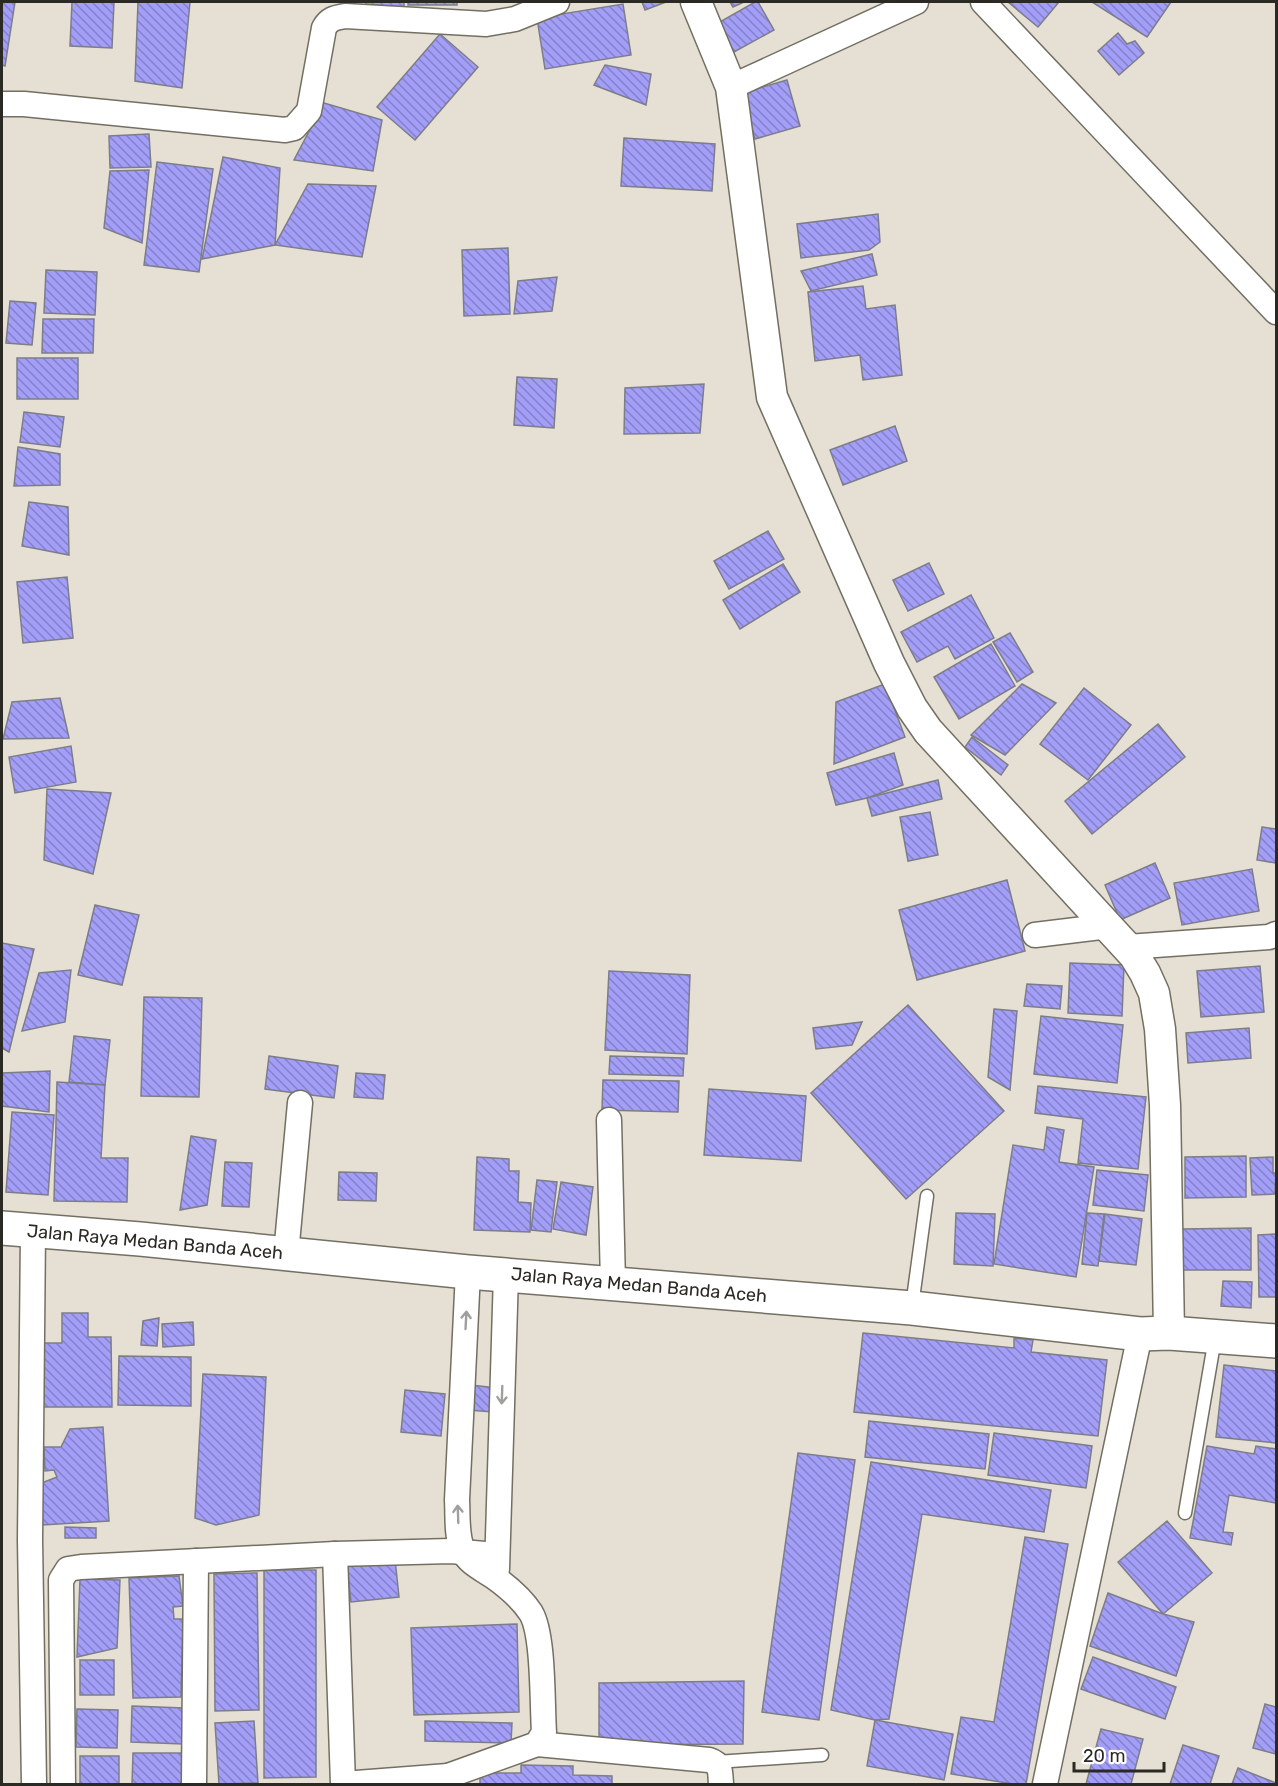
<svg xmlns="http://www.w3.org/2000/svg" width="1278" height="1786" font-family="Rubik,sans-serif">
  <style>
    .building { fill: url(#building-back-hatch); stroke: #7d7d89; stroke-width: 1.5 }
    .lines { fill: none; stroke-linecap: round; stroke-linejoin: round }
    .service-casing { stroke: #736f63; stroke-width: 15 }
    .minor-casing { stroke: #736f63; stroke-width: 27 }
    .tertiary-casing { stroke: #736f63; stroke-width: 33 }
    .trunk-casing { stroke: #736f63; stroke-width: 36 }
    .service { stroke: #fff; stroke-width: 12 }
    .minor { stroke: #fff; stroke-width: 24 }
    .tertiary { stroke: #fff; stroke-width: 30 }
    .trunk { stroke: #fff; stroke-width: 33 }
    .oneway { stroke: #9f9f9c }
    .labels { text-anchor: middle; stroke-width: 5; stroke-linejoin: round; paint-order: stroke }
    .street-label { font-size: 18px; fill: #2a2924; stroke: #fff }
  </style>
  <defs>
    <pattern id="building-back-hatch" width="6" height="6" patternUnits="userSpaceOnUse" patternTransform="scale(1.5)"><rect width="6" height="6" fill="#a39ef8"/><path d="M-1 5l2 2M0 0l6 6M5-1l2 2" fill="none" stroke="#8581c9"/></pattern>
  </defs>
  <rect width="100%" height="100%" fill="#e5e0d3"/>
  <g class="building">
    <polygon points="2,2 15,2 5,66 2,65"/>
    <polygon points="72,2 114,2 112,48 70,46"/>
    <polygon points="138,2 190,2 182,88 135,81"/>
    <polygon points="366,2 404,2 404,8 366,7"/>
    <rect x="408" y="2" width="49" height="3"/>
    <polygon points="642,2 666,2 645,10"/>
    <polygon points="730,2 744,2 733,7"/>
    <polygon points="755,2 758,2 774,30 734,52 718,23"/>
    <polygon points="1008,2 1059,2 1038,27"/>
    <polygon points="1092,2 1171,2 1147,37"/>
    <polygon points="623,4 631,55 545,69 537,18"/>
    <polygon points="1118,33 1127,44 1135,41 1144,53 1119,75 1098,51"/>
    <polygon points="440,34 478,67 415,140 377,107"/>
    <polygon points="605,65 651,74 646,105 594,85"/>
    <polygon points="787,80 800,126 755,139 742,93"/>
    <polygon points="324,103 382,120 373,171 294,160"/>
    <polygon points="149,134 151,167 110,168 109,136"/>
    <polygon points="624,138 715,144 712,191 621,186"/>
    <polygon points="223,157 280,168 275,245 202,259"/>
    <polygon points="157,162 213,169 199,272 144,265"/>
    <polygon points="149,170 142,243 104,228 110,171"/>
    <polygon points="308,184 376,186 362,257 275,245"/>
    <polygon points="878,214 880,242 869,250 801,258 797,224"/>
    <polygon points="508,248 510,314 464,316 462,250"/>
    <polygon points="872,254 877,275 811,291 801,271"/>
    <polygon points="46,270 97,272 95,315 44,313"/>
    <polygon points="557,277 552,311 514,314 518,281"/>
    <polygon points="863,286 866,309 895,305 902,375 863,380 860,355 815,361 808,292"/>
    <polygon points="10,301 36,303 32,345 6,343"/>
    <polygon points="43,319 94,319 93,353 42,353"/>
    <rect x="17" y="358" width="61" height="41"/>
    <polygon points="517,377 557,379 554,428 514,425"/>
    <polygon points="704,384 700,433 624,434 625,388"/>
    <polygon points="24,412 64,417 60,447 20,442"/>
    <polygon points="895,426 907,461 843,485 830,450"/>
    <polygon points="18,447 60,454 60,485 14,486"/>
    <polygon points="29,502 68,507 69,555 22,546"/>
    <polygon points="768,531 784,559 729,589 714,561"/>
    <polygon points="929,563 944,594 908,611 893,580"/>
    <polygon points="783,564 800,592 740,629 723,600"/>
    <polygon points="67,577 73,638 23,643 17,582"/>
    <polygon points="971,595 994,638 955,659 948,646 917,662 901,632"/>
    <polygon points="1010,633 1033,672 1017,682 993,642"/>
    <polygon points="991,644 1015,686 959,719 934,677"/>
    <polygon points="885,684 905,737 834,764 836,702"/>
    <polygon points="1022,684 1056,703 1005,755 971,735"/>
    <polygon points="1084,688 1131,725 1088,780 1040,744"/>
    <polygon points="60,698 69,738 3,739 12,702"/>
    <polygon points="1158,724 1185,757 1092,834 1065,801"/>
    <polygon points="972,737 1008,765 1001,775 965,747"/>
    <polygon points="71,746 76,782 15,793 9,757"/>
    <polygon points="894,753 903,785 867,798 836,805 827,773"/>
    <polygon points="938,780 942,799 872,816 867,798"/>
    <polygon points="47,789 111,793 93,874 44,860"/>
    <polygon points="930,812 938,855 908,861 900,817"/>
    <polygon points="1262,827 1276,829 1276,863 1257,860"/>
    <polygon points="1155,863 1170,898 1120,920 1105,885"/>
    <polygon points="1252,869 1259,911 1182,925 1174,883"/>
    <polygon points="1007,880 1025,951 917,980 899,910"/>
    <polygon points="95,905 139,915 122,985 78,975"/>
    <polygon points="2,943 34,949 9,1052 2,1048"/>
    <polygon points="1070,963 1124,965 1122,1016 1068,1013"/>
    <polygon points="1260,966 1264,1012 1201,1017 1197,971"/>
    <polygon points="71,970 65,1022 22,1031 39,973"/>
    <polygon points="609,971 690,975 687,1054 605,1050"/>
    <polygon points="1027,984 1062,986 1060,1009 1024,1006"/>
    <polygon points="144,997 202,998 199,1097 141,1096"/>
    <polygon points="908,1005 1004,1111 906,1199 811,1093"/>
    <polygon points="994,1009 1017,1011 1010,1090 988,1077"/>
    <polygon points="1041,1016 1123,1025 1117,1083 1034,1074"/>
    <polygon points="862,1022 852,1045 816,1049 813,1028"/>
    <polygon points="1249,1028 1251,1058 1188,1063 1186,1033"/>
    <polygon points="74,1036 110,1040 105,1085 69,1082"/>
    <polygon points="269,1056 338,1066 334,1098 265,1089"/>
    <polygon points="610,1056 684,1058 683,1076 609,1074"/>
    <polygon points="50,1071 49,1112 2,1106 2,1073"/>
    <polygon points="356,1073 385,1075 383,1099 354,1097"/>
    <polygon points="603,1080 679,1081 678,1112 602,1110"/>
    <polygon points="57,1082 105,1085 101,1158 128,1158 127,1202 54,1201"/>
    <polygon points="1038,1086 1146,1097 1138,1169 1078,1163 1083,1119 1035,1113"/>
    <polygon points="709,1089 806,1096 801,1161 704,1155"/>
    <polygon points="12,1112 54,1115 48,1195 6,1192"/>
    <polygon points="1047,1127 1064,1130 1059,1162 1094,1167 1076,1277 994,1264 1013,1145 1044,1150"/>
    <polygon points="191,1136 216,1140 207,1205 180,1210"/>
    <polygon points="1246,1156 1246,1197 1185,1198 1185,1157"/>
    <polygon points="477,1157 509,1159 509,1171 519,1171 518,1202 531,1203 530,1232 474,1230"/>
    <polygon points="1273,1157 1273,1173 1276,1173 1275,1194 1252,1195 1250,1158"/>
    <polygon points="225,1162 252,1163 249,1207 222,1206"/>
    <polygon points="1097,1170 1148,1175 1144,1211 1093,1205"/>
    <polygon points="339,1172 377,1173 376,1201 338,1200"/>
    <polygon points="537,1180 557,1182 551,1232 531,1230"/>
    <polygon points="561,1182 593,1187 586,1235 553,1229"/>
    <polygon points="956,1213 995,1214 993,1266 954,1264"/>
    <polygon points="1087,1213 1104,1214 1098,1266 1082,1264"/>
    <polygon points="1105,1214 1142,1219 1136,1265 1099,1261"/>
    <polygon points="1251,1228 1251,1270 1181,1270 1181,1229"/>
    <polygon points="1276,1234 1276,1297 1259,1297 1258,1235"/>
    <polygon points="1223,1281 1252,1282 1251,1308 1221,1306"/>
    <polygon points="62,1313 88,1313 88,1337 111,1337 112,1407 36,1407 35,1343 62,1343"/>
    <polygon points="159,1318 157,1346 141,1345 143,1321"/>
    <polygon points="193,1322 194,1345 163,1347 162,1324"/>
    <polygon points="863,1333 1014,1348 1014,1338 1033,1340 1031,1352 1107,1360 1098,1436 854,1412"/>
    <polygon points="119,1356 191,1357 191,1406 118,1405"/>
    <polygon points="1224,1365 1276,1371 1276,1443 1216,1437"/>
    <polygon points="203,1374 266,1377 259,1515 216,1525 195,1518"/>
    <polygon points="471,1385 496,1388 493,1412 468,1410"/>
    <polygon points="405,1390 445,1394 441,1436 401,1432"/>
    <polygon points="869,1421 989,1434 985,1469 865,1457"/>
    <polygon points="103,1427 109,1521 42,1525 39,1484 57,1477 54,1470 45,1471 44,1447 61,1447 70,1429"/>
    <polygon points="994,1433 1092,1446 1086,1488 988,1475"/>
    <polygon points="1207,1446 1254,1454 1256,1446 1276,1449 1276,1503 1229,1495 1223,1532 1233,1533 1231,1545 1190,1538"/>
    <polygon points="798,1453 855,1460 819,1720 762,1712"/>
    <polygon points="871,1462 1051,1490 1044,1532 922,1514 889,1719 875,1720 831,1710"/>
    <polygon points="1167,1521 1212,1573 1163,1614 1118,1562"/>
    <polygon points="65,1527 96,1528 96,1538 65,1538"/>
    <polygon points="1025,1537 1068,1544 1026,1784 1013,1784 951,1774 961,1717 994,1722"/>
    <polygon points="395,1559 399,1597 351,1602 347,1564"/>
    <polygon points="264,1570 316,1570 316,1777 264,1778"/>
    <polygon points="257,1573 259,1710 215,1711 214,1574"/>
    <polygon points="179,1576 183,1606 173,1607 174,1619 183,1619 181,1697 133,1698 129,1578"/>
    <polygon points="80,1579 120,1580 117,1648 77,1657"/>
    <polygon points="1108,1593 1163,1614 1194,1622 1176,1676 1090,1646"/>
    <polygon points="517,1624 519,1712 414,1715 411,1628"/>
    <polygon points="1093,1657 1176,1687 1165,1719 1081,1689"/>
    <rect x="80" y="1660" width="34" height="35"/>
    <polygon points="744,1681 743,1744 599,1745 599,1683"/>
    <polygon points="1265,1704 1276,1707 1276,1754 1253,1748"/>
    <polygon points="132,1706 184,1708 183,1744 131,1742"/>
    <polygon points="77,1709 118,1710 117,1748 76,1747"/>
    <polygon points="875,1720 953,1734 944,1780 867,1766"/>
    <polygon points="254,1721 258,1783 219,1784 215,1723"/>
    <polygon points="425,1721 512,1723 511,1743 425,1741"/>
    <polygon points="1101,1729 1143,1739 1131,1784 1086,1784"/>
    <polygon points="1183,1745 1219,1756 1210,1784 1170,1784"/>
    <polygon points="133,1753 184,1753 184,1784 132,1784"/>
    <rect x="80" y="1756" width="39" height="28"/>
    <polygon points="521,1765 573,1766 573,1775 612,1776 612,1784 480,1784 480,1773 521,1773"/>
    <polygon points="1238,1768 1276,1783 1276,1784 1232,1784"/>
  </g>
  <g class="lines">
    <defs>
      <g id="service">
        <polyline points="912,1306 927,1196"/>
        <polyline points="1185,1513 1215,1338"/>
        <polyline points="716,1762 822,1755"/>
      </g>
      <g id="minor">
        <polyline points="983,2 1276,312"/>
        <polyline points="731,87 916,2"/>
        <path d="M2,104H24L285,130L294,128L309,111L324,28C329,19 334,18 345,16L486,24L515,19L557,2"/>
        <polyline points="1035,935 1109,926"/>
        <polyline points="1127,947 1269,937 1276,934"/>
        <polyline points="609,1120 613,1283"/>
        <polyline points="33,1231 30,1540 34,1784"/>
        <polyline points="286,1254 300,1103"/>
        <polyline points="497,1569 506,1274"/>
        <path d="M537,1744L709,1760C722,1764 720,1773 721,1784"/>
        <polyline points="448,1776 343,1784 335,1554 451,1551 496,1555"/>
        <polyline points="63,1784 61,1580 68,1569 81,1567 335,1554"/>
        <polyline points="194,1784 196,1561"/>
        <path d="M448,1784V1776L537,1744L544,1732C542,1704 544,1635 531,1613C522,1599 508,1587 494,1577C484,1570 468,1563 463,1551C456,1536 458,1516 457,1500L468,1272"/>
        <polyline points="1045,1784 1140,1334"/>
      </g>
      <polyline id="tertiary" points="696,2 731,87 772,397 889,663 912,708 928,731 1134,955 1145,973 1154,993 1160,1029 1165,1105 1169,1333"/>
      <polyline id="trunk" points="2,1228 140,1239 468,1272 912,1308 1140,1334 1169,1333 1276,1341"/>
    </defs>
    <use href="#service" class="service-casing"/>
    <use href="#minor" class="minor-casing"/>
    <use href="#tertiary" class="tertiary-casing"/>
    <use href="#trunk" class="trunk-casing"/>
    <use href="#service" class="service"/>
    <use href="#minor" class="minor"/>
    <use href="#tertiary" class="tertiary"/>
    <use href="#trunk" class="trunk"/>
  </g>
  <defs><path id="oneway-shaft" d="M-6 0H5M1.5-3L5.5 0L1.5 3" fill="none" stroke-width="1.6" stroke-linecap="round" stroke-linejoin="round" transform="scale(1.5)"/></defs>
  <g class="oneway">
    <use href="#oneway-shaft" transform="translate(466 1320) rotate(-87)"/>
    <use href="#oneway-shaft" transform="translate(502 1395) rotate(92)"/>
    <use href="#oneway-shaft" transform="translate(458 1514) rotate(-92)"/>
  </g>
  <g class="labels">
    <g class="street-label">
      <text transform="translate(155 1242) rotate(5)" y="6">Jalan Raya Medan Banda Aceh</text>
      <text transform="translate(639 1285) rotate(5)" y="6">Jalan Raya Medan Banda Aceh</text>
    </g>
  </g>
  <rect width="1278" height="1786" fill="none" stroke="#2a2924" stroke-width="6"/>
  <path d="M1074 1762v9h90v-9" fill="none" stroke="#2a2924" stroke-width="3"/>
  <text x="1083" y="1762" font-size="18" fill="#2a2924" stroke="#ffffff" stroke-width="4.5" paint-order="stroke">20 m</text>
</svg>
